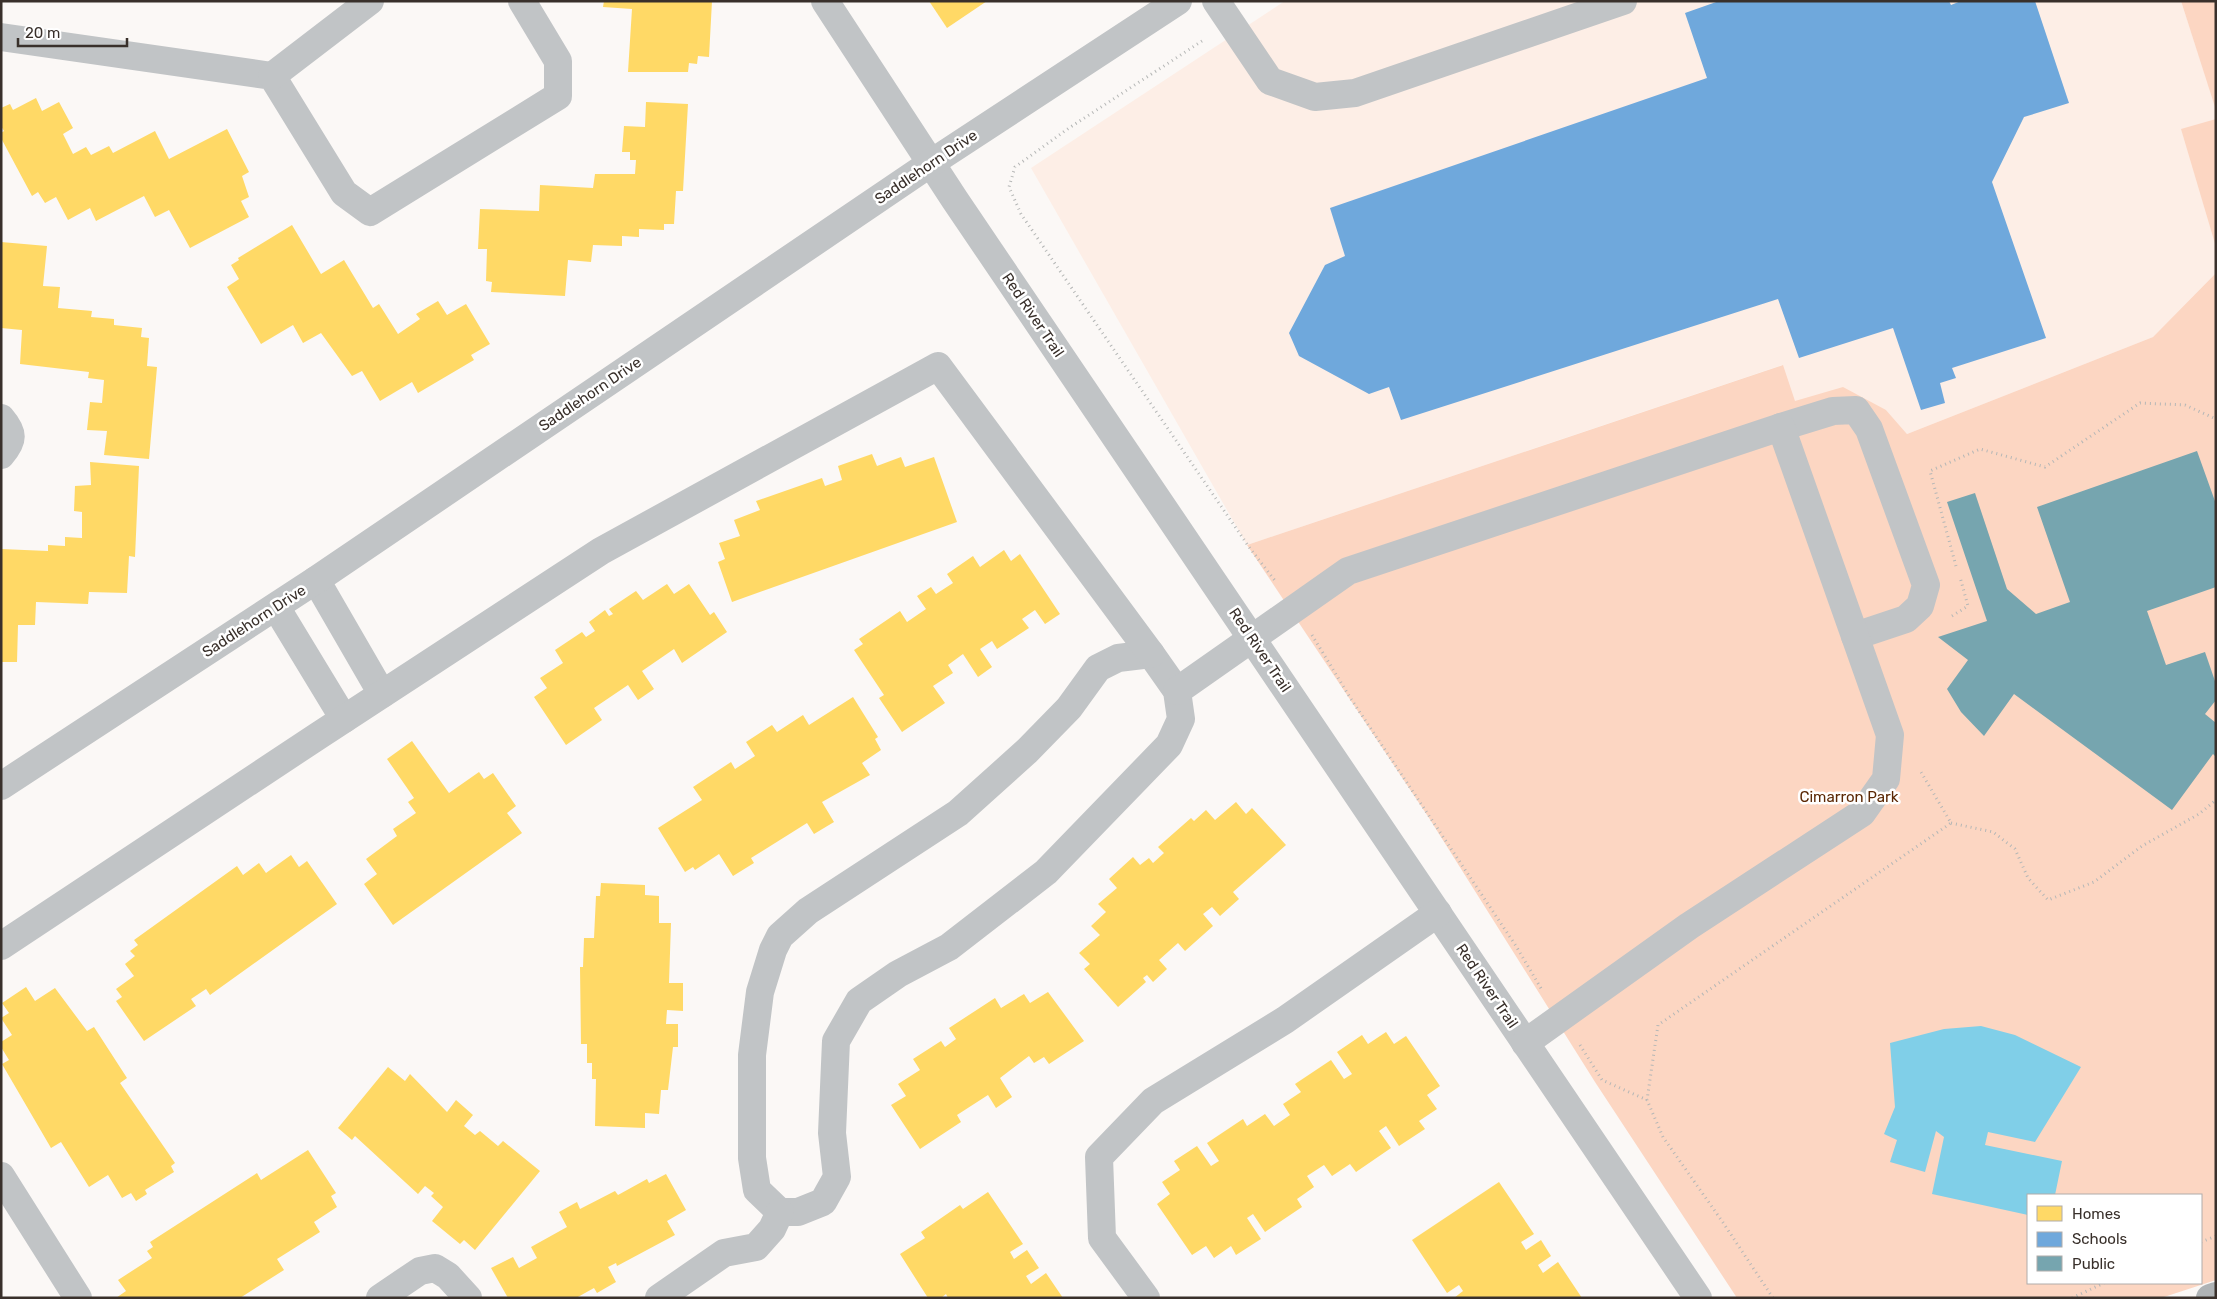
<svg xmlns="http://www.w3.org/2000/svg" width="2217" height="1299" font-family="Rubik,sans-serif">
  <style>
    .built { fill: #fdeee6 }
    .green { fill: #fcd6c2; fill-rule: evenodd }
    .water { fill: #80cfe8 }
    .homes { fill: #ffd966 }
    .schools { fill: #6fa8dc }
    .public { fill: #76a5af }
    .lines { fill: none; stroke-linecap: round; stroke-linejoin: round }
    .path { stroke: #b5b7b6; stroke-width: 3; stroke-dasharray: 1 4; stroke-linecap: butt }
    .minor { stroke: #c1c4c6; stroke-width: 28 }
    .major { stroke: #afb3b5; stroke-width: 28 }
    .labels { text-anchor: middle; stroke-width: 5; stroke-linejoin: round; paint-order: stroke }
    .street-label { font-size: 15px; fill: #39302b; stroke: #fff }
    .park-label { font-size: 15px; fill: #5b2805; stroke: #fff }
  </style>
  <rect width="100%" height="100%" fill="#fbf8f6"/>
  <polygon class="built" points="1285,1 2181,1 2216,107 2216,273 2153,337 1907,434 1886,410 1794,401 1782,365 1247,545 1031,168"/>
  <g class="green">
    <polygon points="2181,1 2216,1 2215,107"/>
    <polygon points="2216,119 2216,247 2181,129"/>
    <path d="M2216,273V1280L2161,1298H1737L1595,1082L1429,818L1247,545L1783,365L1795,401L1843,387L1886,410L1907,434L2153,337ZM2028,1195H2201V1283H2028Z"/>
  </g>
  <polygon class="water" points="1981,1026 2015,1035 2081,1067 2035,1142 1988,1132 1985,1145 2062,1161 2055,1195 2028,1195 2028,1215 1932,1194 1944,1137 1936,1131 1925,1172 1890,1162 1897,1140 1884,1134 1895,1107 1890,1043 1944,1029"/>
  <g class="homes">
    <polygon points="604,1 712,1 709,57 698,56 697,64 689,63 688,72 628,72 632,9 603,7"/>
    <polygon points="929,1 987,1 947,28"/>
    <polygon points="36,98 42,111 59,102 73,128 63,134 73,154 86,147 91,155 109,146 113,153 155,131 169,159 227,129 249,172 242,176 249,197 241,201 249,217 190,248 169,210 155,217 144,196 96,221 90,208 68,220 56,197 45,203 38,192 32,196 1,138 1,133 4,131 1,126 1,108 10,104 13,110"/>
    <polygon points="646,102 688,104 683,191 676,191 674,224 664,224 664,230 639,229 639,237 622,236 622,246 593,245 591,262 568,260 565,296 491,292 492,282 486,281 487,249 478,249 480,209 539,211 540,185 593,188 595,174 635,174 636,160 630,160 630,152 622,152 624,126 645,127"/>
    <polygon points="292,225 321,274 344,260 373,308 379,304 398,334 420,319 416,314 438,301 447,315 466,304 490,344 471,355 474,360 418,393 412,382 380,401 362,371 352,376 321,333 303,343 293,325 261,344 227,287 239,279 231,265 239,260 238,258"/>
    <polygon points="1,242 47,246 43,286 60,287 58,308 92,311 91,317 114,319 114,325 142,328 141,337 149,338 147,366 157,367 149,459 104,455 107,431 87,430 90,402 102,403 104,380 88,378 89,372 20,364 22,330 1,328"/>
    <polygon points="872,454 877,466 901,457 905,467 934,457 957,522 732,602 718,562 725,559 719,543 740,536 734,520 760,510 756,501 822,478 825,486 842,480 838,466"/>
    <polygon points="90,462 139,466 135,557 129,556 127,593 89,592 88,604 36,602 35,625 18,625 17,662 1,662 1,549 48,551 48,545 65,546 65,537 82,538 82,512 74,511 75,486 91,485"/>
    <polygon points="1004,550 1011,561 1020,554 1060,614 1045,624 1035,610 1022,619 1029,628 997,649 992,641 980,649 992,667 978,677 963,654 948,665 953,673 933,686 945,703 902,732 879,698 884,695 854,650 863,644 859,639 900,611 907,622 926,609 917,596 931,587 936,594 953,583 947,574 973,556 980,567"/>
    <polygon points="667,584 674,594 689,584 710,615 714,612 727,632 682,663 674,649 642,671 654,689 638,700 628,685 594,708 602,720 566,745 534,697 547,688 540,678 563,663 555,650 582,632 586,637 595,631 589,622 605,610 609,616 613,614 609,609 636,591 643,600"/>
    <polygon points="853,697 878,737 875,739 881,750 862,763 870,775 822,802 834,822 814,834 807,823 751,858 754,863 733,876 719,854 695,870 693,867 685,872 658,828 702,800 693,787 731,762 735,769 755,756 746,742 772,725 777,732 803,715 809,725"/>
    <polygon points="412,741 449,793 479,772 484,779 493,773 516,806 507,813 522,833 393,925 364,884 377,874 366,859 397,836 393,829 416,813 408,802 414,798 387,759"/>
    <polygon points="1236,802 1246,814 1252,808 1286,845 1233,892 1239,899 1220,916 1212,907 1203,914 1213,926 1185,951 1178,943 1159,960 1167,969 1153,982 1147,975 1143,978 1146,982 1118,1007 1084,969 1090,964 1079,953 1100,935 1091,926 1106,912 1098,904 1117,888 1109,879 1133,857 1140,865 1149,858 1153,863 1164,853 1158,847 1191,818 1194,821 1206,810 1215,820"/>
    <polygon points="291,855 299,867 307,861 337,904 210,995 206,989 191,999 196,1006 144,1041 116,1001 122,997 116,989 134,976 125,964 135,956 130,951 138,945 134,940 237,866 243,875 259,863 266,873"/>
    <polygon points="601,883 645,885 645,895 659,896 659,923 671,923 669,983 683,983 683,1011 667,1010 666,1024 678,1024 678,1047 673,1047 668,1090 661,1090 659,1114 645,1113 645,1128 595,1126 596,1079 592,1079 592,1063 587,1063 587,1044 581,1044 580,967 583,967 584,938 594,938 596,896 600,896"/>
    <polygon points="26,987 35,1001 55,988 87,1031 94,1027 127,1078 120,1083 175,1163 171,1166 174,1172 145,1190 147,1194 136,1201 131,1193 122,1198 108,1175 89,1187 61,1142 51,1148 2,1064 9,1060 1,1047 1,1042 12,1035 1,1018 9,1013 2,1003"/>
    <polygon points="1048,992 1084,1041 1049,1064 1044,1057 1034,1063 1029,1056 1000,1078 1012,1097 996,1108 988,1095 957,1115 961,1122 920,1149 891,1105 906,1096 898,1084 920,1070 913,1059 941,1041 945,1047 956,1039 949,1028 995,998 1001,1008 1024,994 1030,1003"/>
    <polygon points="1386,1032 1394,1044 1406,1036 1440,1086 1427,1095 1437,1109 1419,1121 1425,1129 1399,1146 1386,1126 1379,1131 1391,1148 1356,1172 1350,1164 1332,1176 1324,1165 1307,1176 1314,1187 1297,1199 1302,1207 1265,1232 1253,1214 1247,1218 1261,1239 1236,1255 1231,1246 1214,1258 1206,1246 1192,1255 1157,1204 1170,1194 1162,1182 1180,1170 1174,1161 1197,1146 1211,1166 1219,1161 1207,1143 1243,1119 1247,1126 1265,1114 1274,1126 1290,1115 1283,1104 1301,1092 1295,1084 1331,1060 1344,1079 1352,1074 1337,1052 1362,1035 1368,1044"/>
    <polygon points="388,1067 405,1081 410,1074 447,1112 456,1100 473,1115 464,1126 475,1135 480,1131 498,1146 503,1141 540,1171 475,1250 464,1240 460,1244 432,1221 443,1207 431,1196 434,1193 425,1186 418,1194 355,1136 352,1140 338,1128"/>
    <polygon points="308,1150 336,1193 331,1196 337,1207 314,1222 320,1232 277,1259 284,1270 240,1298 116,1298 126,1291 118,1280 152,1258 147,1251 153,1247 150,1242 257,1173 261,1180"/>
    <polygon points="666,1174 686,1210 667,1221 675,1235 617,1266 616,1263 608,1267 616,1282 597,1293 594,1288 576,1298 508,1298 491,1268 513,1257 519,1268 537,1258 531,1247 567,1227 559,1212 577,1202 580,1209 615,1191 618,1195 647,1179 649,1183"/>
    <polygon points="1499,1182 1534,1234 1521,1242 1526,1250 1541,1240 1551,1256 1538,1265 1543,1273 1558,1262 1582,1298 1454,1298 1463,1291 1459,1285 1447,1293 1412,1240"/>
    <polygon points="988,1192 1023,1244 1010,1252 1014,1259 1027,1250 1039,1268 1026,1276 1031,1284 1046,1273 1063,1298 948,1298 946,1294 941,1298 928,1298 900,1254 925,1238 921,1232 960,1205 963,1209"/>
  </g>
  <polygon class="schools" points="1719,1 1949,1 1951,5 1961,1 2035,1 2069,103 2024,117 1992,182 2046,338 1952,368 1956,378 1940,383 1945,403 1921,410 1893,328 1799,358 1778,299 1401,420 1389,387 1369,394 1299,356 1289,333 1325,265 1345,256 1330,208 1707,78 1685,13"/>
  <polygon class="public" points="2197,451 2216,504 2216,587 2147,611 2166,665 2205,652 2216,684 2216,700 2205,714 2216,723 2216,757 2213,754 2172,810 2014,694 1984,736 1961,712 1947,689 1968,660 1938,637 1987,621 1947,502 1975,493 2007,589 2036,614 2070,602 2037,507"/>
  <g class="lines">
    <g class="path">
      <polyline points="1202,41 1069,128 1015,167 1009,187 1021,214 1249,547 1276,582"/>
      <polyline points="1956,566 1930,471 1980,449 2045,467 2140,403 2185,405 2216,419"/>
      <polyline points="1952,616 1968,606 1960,577"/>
      <polyline points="1312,635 1351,699 1516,946 1542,990"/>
      <polyline points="1951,823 1993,832 2015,849 2028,878 2048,900 2094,882 2142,846 2199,814 2216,800"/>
      <polyline points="1580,1045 1602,1080 1647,1100"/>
      <polyline points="2201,1242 2216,1236"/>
      <polyline points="1773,1298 1724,1224 1663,1137 1647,1100 1658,1025 1951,823 1921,772"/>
      <polyline points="2072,1298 2104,1283"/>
    </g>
    <g class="minor">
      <polyline points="825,1 955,200 1698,1298"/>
      <polyline points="1216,1 1270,81 1315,97 1355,93 1623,1"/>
      <polyline points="1,37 272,76 344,193 370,212 558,96 558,61 522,1"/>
      <polyline points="272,76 370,1"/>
      <path d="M1,418C14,433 14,440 1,455"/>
      <polyline points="1781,427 1833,411 1856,410 1869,429 1926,585 1920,606 1906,619 1855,636"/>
      <polyline points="316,580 382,694"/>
      <polyline points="276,607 344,719"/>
      <polygon points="1151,654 1177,691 1181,719 1169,745 1046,872 949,947 898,974 859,1001 836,1041 832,1133 837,1177 823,1202 798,1212 780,1212 757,1190 752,1158 752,1055 760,992 773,950 780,936 808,911 958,813 1027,751 1069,708 1098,668 1118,658"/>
      <polyline points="1177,691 1348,571 1781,427 1890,735 1886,779 1862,813 1689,926 1525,1043"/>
      <polyline points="1,786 316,580 931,163 1178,1"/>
      <polyline points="1,946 318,736 601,551 938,366 1151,654"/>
      <polyline points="1,1176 78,1298"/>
      <polyline points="380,1298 420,1271 435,1268 448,1276 468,1298"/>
      <polyline points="659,1298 724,1253 756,1247 772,1229 780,1212"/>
      <polyline points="1146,1298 1102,1238 1099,1157 1153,1101 1285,1020 1438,913"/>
    </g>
    <polyline class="major" points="2210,1298 2216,1296"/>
  </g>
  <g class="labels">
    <g class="street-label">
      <text transform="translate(926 167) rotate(-34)" y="5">Saddlehorn Drive</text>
      <text transform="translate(1033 315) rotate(56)" y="5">Red River Trail</text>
      <text transform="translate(590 394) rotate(-34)" y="5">Saddlehorn Drive</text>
      <text transform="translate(254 621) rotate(-33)" y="5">Saddlehorn Drive</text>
      <text transform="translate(1260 650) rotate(56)" y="5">Red River Trail</text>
      <text transform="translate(1487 986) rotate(56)" y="5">Red River Trail</text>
    </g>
    <g class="park-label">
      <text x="1849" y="802">Cimarron Park</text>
    </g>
  </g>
  <rect width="2217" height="1299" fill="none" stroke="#39302b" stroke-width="5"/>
  <rect x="2027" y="1194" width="175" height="90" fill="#ffffff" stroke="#b0acaa"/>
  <rect x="2037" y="1206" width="25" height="15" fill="#ffd966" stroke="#b0acaa"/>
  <text x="2072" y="1219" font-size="15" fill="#39302b">Homes</text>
  <rect x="2037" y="1232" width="25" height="15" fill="#6fa8dc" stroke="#b0acaa"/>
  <text x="2072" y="1244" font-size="15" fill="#39302b">Schools</text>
  <rect x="2037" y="1256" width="25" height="15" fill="#76a5af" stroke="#b0acaa"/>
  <text x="2072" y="1269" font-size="15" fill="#39302b">Public</text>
  <path d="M18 38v8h109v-8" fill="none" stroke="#39302b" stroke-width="2.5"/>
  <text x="25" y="38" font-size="15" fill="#39302b" stroke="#ffffff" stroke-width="4" paint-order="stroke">20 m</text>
</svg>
